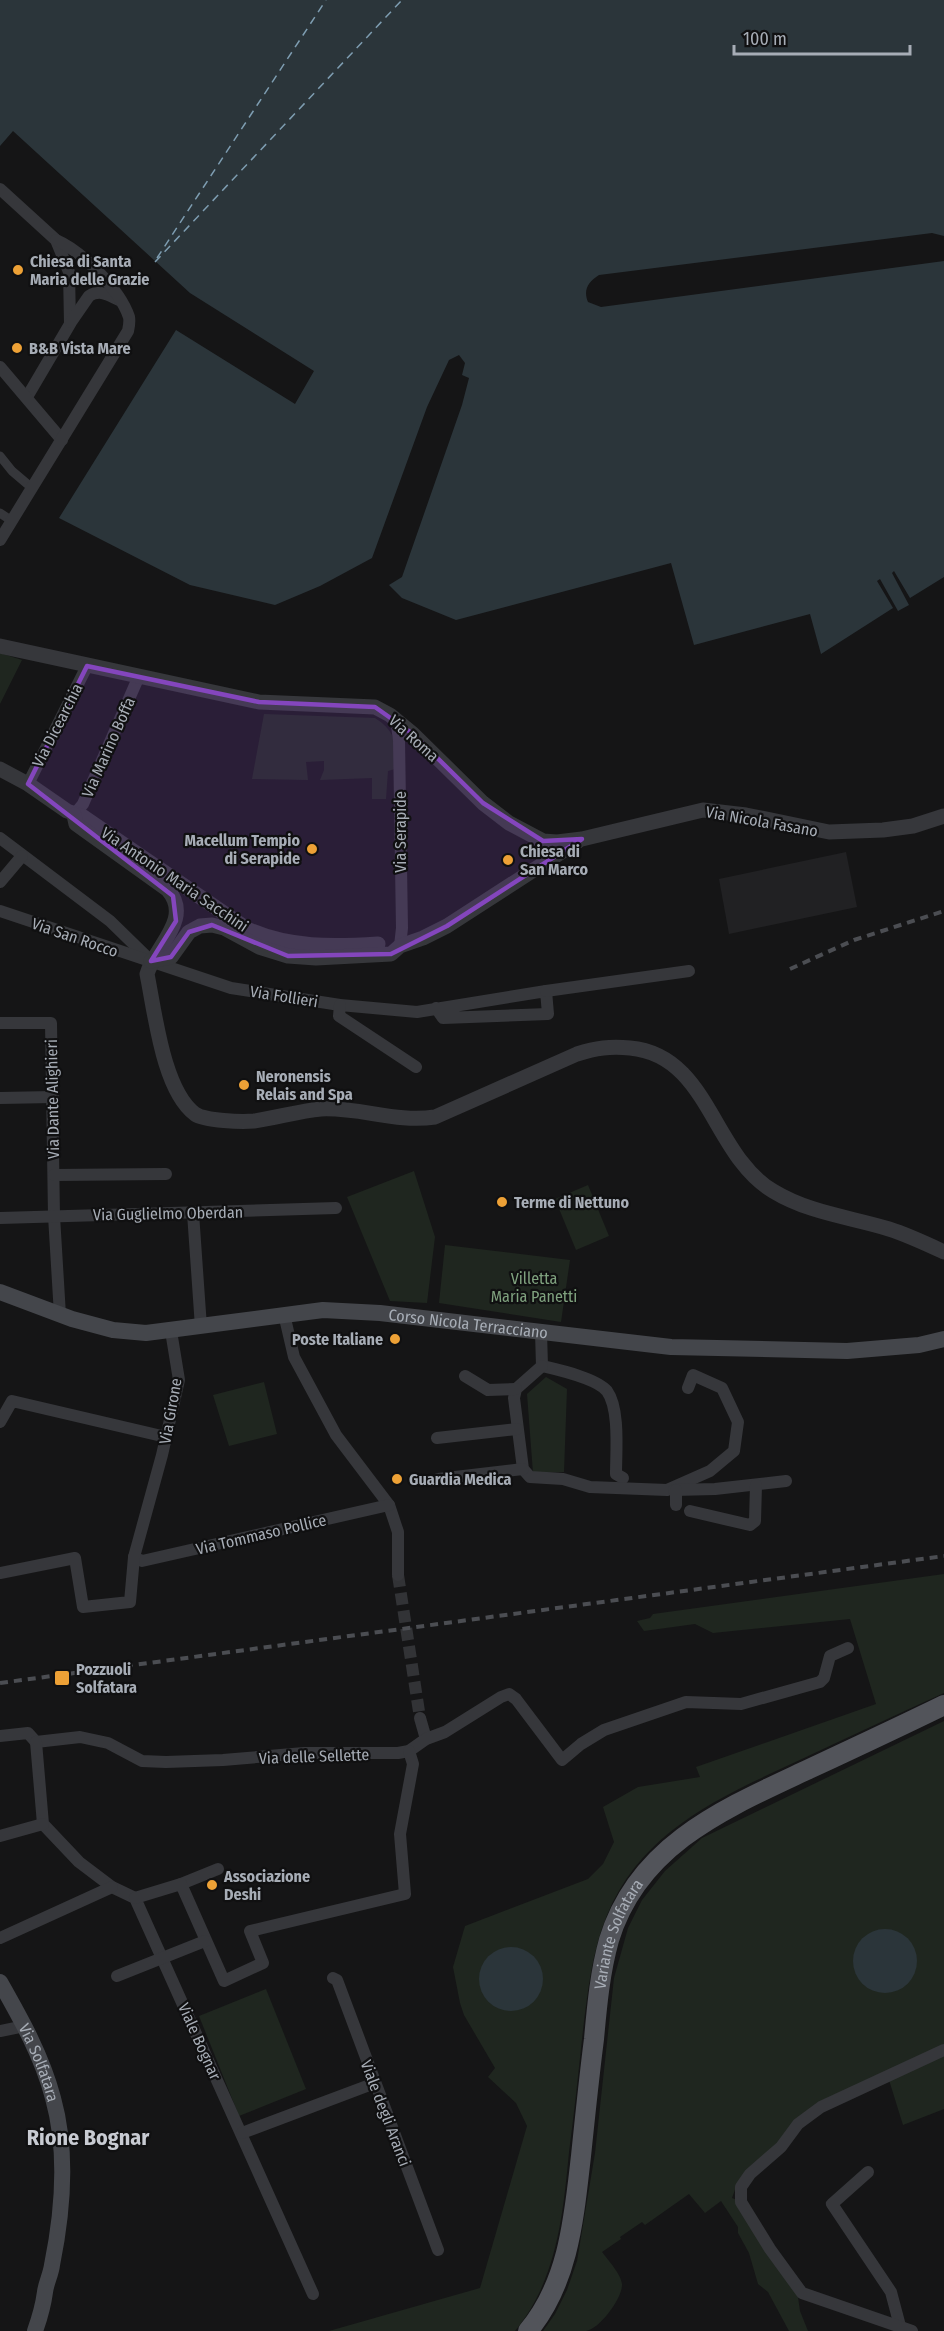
<svg xmlns="http://www.w3.org/2000/svg" width="944" height="2331" font-family="'Fira Sans Condensed',sans-serif">
  <style>
    .built { fill: #212123 }
    .green { fill: #1f261f }
    .water { fill: #2b353a }
    .lines { fill: none; stroke-linecap: round; stroke-linejoin: round }
    .ferry { stroke: #7e9db1; stroke-width: 1.5; stroke-dasharray: 8 6; stroke-linecap: butt }
    .minor-tunnel { stroke: #323336; stroke-width: 12; stroke-dasharray: 12 6; stroke-linecap: butt }
    .pedestrian { stroke: #36373b; stroke-width: 9 }
    .minor { stroke: #36373b; stroke-width: 12 }
    .tertiary { stroke: #36373b; stroke-width: 15 }
    .secondary { stroke: #44464b; stroke-width: 16 }
    .primary { stroke: #52545a; stroke-width: 20 }
    .rail { stroke: #4b4d52; stroke-width: 4; stroke-dasharray: 8 6; stroke-linecap: butt }
    .marked { fill: #8446bd; fill-opacity: 0.2; stroke: #8446bd; stroke-width: 4.5; stroke-linejoin: round }
    .poi-dot { fill: #eda136; stroke: #101011; stroke-width: 2 }
    .labels { text-anchor: middle; stroke-width: 4.5; stroke-linejoin: round; paint-order: stroke }
    .poi-label { font-size: 16px; font-weight: bold; fill: #a7adb6; stroke: #101011; text-anchor: start }
    .street-label { font-size: 16px; fill: #a7adb6; stroke: #101011 }
    .park-label { font-size: 16px; fill: #7fa17e; stroke: #101011 }
    .district-label { font-size: 22px; font-weight: bold; fill: #c8cbd2; stroke: #101011 }
  </style>
  <rect width="100%" height="100%" fill="#151516"/>
  <polygon class="built" points="846,852 857,907 729,934 719,879"/>
  <g class="green">
    <polygon points="0,653 22,660 0,704"/>
    <path d="M264,714L375,718C398,733 395,744 395,769L388,771L386,799H372V778L320,780L324,770V761L306,762L308,780L252,779Z"/>
    <polygon points="414,1171 435,1237 427,1303 390,1301 347,1197"/>
    <polygon points="588,1185 609,1236 576,1250 555,1199"/>
    <polygon points="445,1245 570,1260 561,1322 439,1303"/>
    <polygon points="546,1377 567,1389 564,1472 533,1473 527,1394"/>
    <polygon points="264,1382 277,1434 229,1446 213,1395"/>
    <path d="M944,1574V1693C897,1714 851,1736 804,1758C725,1795 643,1828 607,1915C591,1954 587,1997 582,2039C578,2077 574,2114 569,2152C563,2215 557,2280 515,2331H329L480,2288L527,2126L516,2103L488,2077L495,2068L464,2015L460,2003L453,1967L465,1926L588,1879L603,1864L614,1842L603,1807L638,1787L700,1777L696,1767L876,1704L850,1619L713,1633L695,1624L644,1631L637,1621L650,1618L653,1614Z"/>
    <path d="M944,1721V2046L815,2105L737,2184L732,2198L737,2200L798,2297L800,2311L808,2331H789L768,2292L758,2284L749,2253L738,2233V2227L721,2201L705,2213L689,2194L645,2225L642,2222L620,2237L621,2239L602,2252C608,2260 621,2274 622,2284C623,2297 600,2329 586,2331C572,2331 557,2331 543,2331L555,2314L567,2290L577,2261L595,2153L614,1978L628,1928L642,1900L665,1871L702,1838Z"/>
    <polygon points="266,1989 306,2089 239,2116 199,2016"/>
    <polygon points="944,2055 944,2109 903,2125 889,2080"/>
  </g>
  <g class="water">
    <path d="M0,0H944V236L932,233L599,275C588,282 583,290 588,302L601,307L944,261V577L910,598L894,571L892,573L909,605L898,611L880,579L877,581L893,608L821,654L810,614L694,645L671,563L456,620L402,598L389,585L402,577L462,405L469,378L462,375L465,363L459,355L449,360L427,407L372,558L320,586L275,605L190,585L59,518L176,330L295,404L314,371L190,293L13,131L0,146Z"/>
    <circle cx="885" cy="1961" r="32"/>
    <circle cx="511" cy="1979" r="32"/>
  </g>
  <g class="lines">
    <g class="ferry">
      <polyline points="157,258 326,0"/>
      <polyline points="155,262 402,0"/>
    </g>
    <polyline class="minor-tunnel" points="398,1575 420,1718"/>
    <g class="pedestrian">
      <polyline points="0,456 12,471 32,488"/>
      <polyline points="0,513 12,521"/>
    </g>
    <g class="minor">
      <polyline points="0,189 56,240 69,272 70,324 27,397"/>
      <path d="M71,322L89,296C100,289 108,295 119,300"/>
      <polyline points="0,367 62,440"/>
      <path d="M0,540L128,331C129,326 130,322 129,317C120,290 82,251 56,240"/>
      <polyline points="396,719 399,740 402,928 400,946"/>
      <polyline points="28,784 87,666"/>
      <polyline points="74,815 83,804 139,676"/>
      <polyline points="0,838 110,921 150,960"/>
      <polyline points="0,882 22,856"/>
      <polyline points="0,911 231,988 340,1005 417,1012 546,991 548,1014 443,1018 436,1008"/>
      <polyline points="546,991 689,971"/>
      <polyline points="340,1005 339,1016 416,1067"/>
      <polyline points="0,1023 51,1023 54,1216 60,1315"/>
      <polyline points="0,1098 53,1097"/>
      <polyline points="54,1175 166,1174"/>
      <polyline points="193,1213 201,1327"/>
      <polyline points="0,1218 336,1208"/>
      <polyline points="284,1314 294,1357 336,1435 389,1505 398,1532 398,1575"/>
      <path d="M541,1332L542,1366C559,1370 596,1378 607,1391C620,1409 616,1452 616,1474L623,1478"/>
      <polyline points="542,1366 516,1389 514,1398 523,1469 530,1477 563,1479 590,1487 667,1490 710,1471 734,1451 738,1422 722,1388 693,1375 688,1388"/>
      <polyline points="465,1376 488,1390 516,1389"/>
      <polyline points="0,1422 12,1401 166,1437"/>
      <polyline points="437,1438 517,1429"/>
      <polyline points="438,1479 523,1469"/>
      <polyline points="674,1490 715,1489 786,1481"/>
      <polyline points="676,1505 676,1490"/>
      <polyline points="690,1511 750,1525 755,1521 756,1485"/>
      <polyline points="134,1557 142,1561 389,1505"/>
      <polyline points="0,1573 75,1558 83,1607 130,1602 134,1557 162,1455 179,1380 171,1331"/>
      <polyline points="420,1718 426,1739"/>
      <polyline points="0,1736 28,1733 36,1742"/>
      <polyline points="36,1742 80,1737 108,1743 142,1761 166,1762 223,1760 304,1753 398,1753 409,1751 426,1739 445,1732 501,1697 509,1694 516,1699 562,1760 581,1744 604,1730 686,1702 741,1704 820,1682 824,1678 830,1656 848,1648"/>
      <polyline points="36,1742 43,1824 79,1862 112,1887 135,1898 313,2294"/>
      <polyline points="0,1836 43,1824"/>
      <polyline points="181,1884 218,1869"/>
      <polyline points="135,1898 181,1884 224,1981 263,1963 250,1931 405,1894 400,1834 413,1764 409,1751"/>
      <polyline points="0,1938 112,1887"/>
      <polyline points="117,1976 205,1941"/>
      <polyline points="333,1978 337,1980 438,2250"/>
      <polyline points="0,2031 25,2026"/>
      <polyline points="242,2133 375,2083"/>
      <polyline points="868,2172 832,2204 891,2292 900,2326"/>
      <polyline points="912,2331 802,2293 770,2249 741,2202 741,2187 750,2174 781,2147 798,2124 821,2107 944,2050"/>
    </g>
    <g class="tertiary">
      <polyline points="0,646 259,702 375,707 390,715 413,734 483,803 509,823 543,841 557,842 582,839 703,810 746,815 829,832 883,830 913,826 944,816"/>
      <path d="M0,769L28,784L67,811L82,816L247,929C289,948 333,947 378,944"/>
      <path d="M74,815L76,824L168,890C193,919 155,946 147,974C155,1013 163,1090 195,1114C205,1121 242,1122 254,1121C276,1118 299,1111 321,1109C360,1107 396,1123 435,1117L577,1054C596,1048 610,1046 630,1048C709,1055 712,1155 773,1191C809,1213 850,1217 889,1229C908,1235 927,1244 944,1252"/>
      <polyline points="151,961 171,957 189,932 200,926 212,925 224,928 259,947 288,956 316,958 391,954 400,946 423,938 447,926 577,842"/>
    </g>
    <g class="secondary">
      <path id="s1" d="M0,1292L72,1319L113,1330L146,1333L323,1310L380,1313L671,1347L847,1351L919,1345L944,1339"/>
      <path id="s2" d="M0,1982C21,2019 42,2056 53,2098C68,2152 63,2211 52,2265C51,2274 46,2283 45,2292C43,2307 40,2317 35,2331"/>
    </g>
    <path class="primary" id="s3" d="M528,2331C569,2282 574,2217 581,2156C585,2117 589,2078 594,2039C597,2006 600,1972 609,1940C638,1844 726,1808 809,1769C854,1748 899,1727 944,1705"/>
    <g class="rail">
      <polyline points="790,969 854,940 944,911"/>
      <polyline points="0,1683 944,1556"/>
    </g>
  </g>
  <path class="marked" d="M87,666L259,702L375,707L413,734L483,803L543,841L582,839L447,926L391,954L288,956L212,925L189,932L171,957L151,961L176,921L173,896L28,784Z"/>
  <g class="poi-dot">
    <circle cx="18" cy="270" r="6"/>
    <circle cx="17" cy="348" r="6"/>
    <circle cx="312" cy="849" r="6"/>
    <circle cx="508" cy="860" r="6"/>
    <circle cx="244" cy="1085" r="6"/>
    <circle cx="502" cy="1202" r="6"/>
    <circle cx="395" cy="1339" r="6"/>
    <circle cx="397" cy="1479" r="6"/>
    <rect x="54" y="1670" width="16" height="16" rx="3"/>
    <circle cx="212" cy="1885" r="6"/>
  </g>
  <g class="labels">
    <g class="poi-label">
      <text x="30" y="267">Chiesa di Santa<tspan x="30" dy="18">Maria delle Grazie</tspan></text>
      <text x="29" y="354">B&amp;B Vista Mare</text>
      <text x="300" y="846" text-anchor="end">Macellum Tempio<tspan x="300" dy="18">di Serapide</tspan></text>
      <text x="520" y="857">Chiesa di<tspan x="520" dy="18">San Marco</tspan></text>
      <text x="256" y="1082">Neronensis<tspan x="256" dy="18">Relais and Spa</tspan></text>
      <text x="514" y="1208">Terme di Nettuno</text>
      <text x="383" y="1345" text-anchor="end">Poste Italiane</text>
      <text x="409" y="1485">Guardia Medica</text>
      <text x="76" y="1675">Pozzuoli<tspan x="76" dy="18">Solfatara</tspan></text>
      <text x="224" y="1882">Associazione<tspan x="224" dy="18">Deshi</tspan></text>
    </g>
    <g class="street-label">
      <text transform="translate(57 725) rotate(-63)" y="6">Via Dicearchia</text>
      <text transform="translate(414 738) rotate(42)" y="6">Via Roma</text>
      <text transform="translate(108 747) rotate(-66)" y="6">Via Marino Boffa</text>
      <text transform="translate(762 821) rotate(10)" y="6">Via Nicola Fasano</text>
      <text transform="translate(400 832) rotate(-90)" y="6">Via Serapide</text>
      <text transform="translate(175 879) rotate(34)" y="6">Via Antonio Maria Sacchini</text>
      <text transform="translate(75 937) rotate(19)" y="6">Via San Rocco</text>
      <text transform="translate(284 996) rotate(9)" y="6">Via Follieri</text>
      <text transform="translate(52 1099) rotate(-91)" y="6">Via Dante Alighieri</text>
      <text transform="translate(168 1213) rotate(-1)" y="6">Via Guglielmo Oberdan</text>
      <text dy="6" stroke="none"><textPath href="#s1" startOffset="477">Corso Nicola Terracciano</textPath></text>
      <text transform="translate(170 1411) rotate(-80)" y="6">Via Girone</text>
      <text transform="translate(261 1534) rotate(-13)" y="6">Via Tommaso Pollice</text>
      <text transform="translate(314 1756) rotate(-2)" y="6">Via delle Sellette</text>
      <text dy="6" stroke="none"><textPath href="#s3" startOffset="412">Variante Solfatara</textPath></text>
      <text transform="translate(200 2041) rotate(66)" y="6">Viale Bognar</text>
      <text dy="6" stroke="none"><textPath href="#s2" startOffset="90">Via Solfatara</textPath></text>
      <text transform="translate(386 2113) rotate(69)" y="6">Viale degli Aranci</text>
    </g>
    <g class="park-label">
      <text x="534" y="1284">Villetta<tspan x="534" dy="18">Maria Panetti</tspan></text>
    </g>
    <g class="district-label">
      <text x="88" y="2145">Rione Bognar</text>
    </g>
  </g>
  <path d="M734 45v9h176v-9" fill="none" stroke="#a7adb6" stroke-width="3"/>
  <text x="743" y="45" font-size="18" fill="#a7adb6" stroke="#101011" stroke-width="4.5" paint-order="stroke">100 m</text>
</svg>
